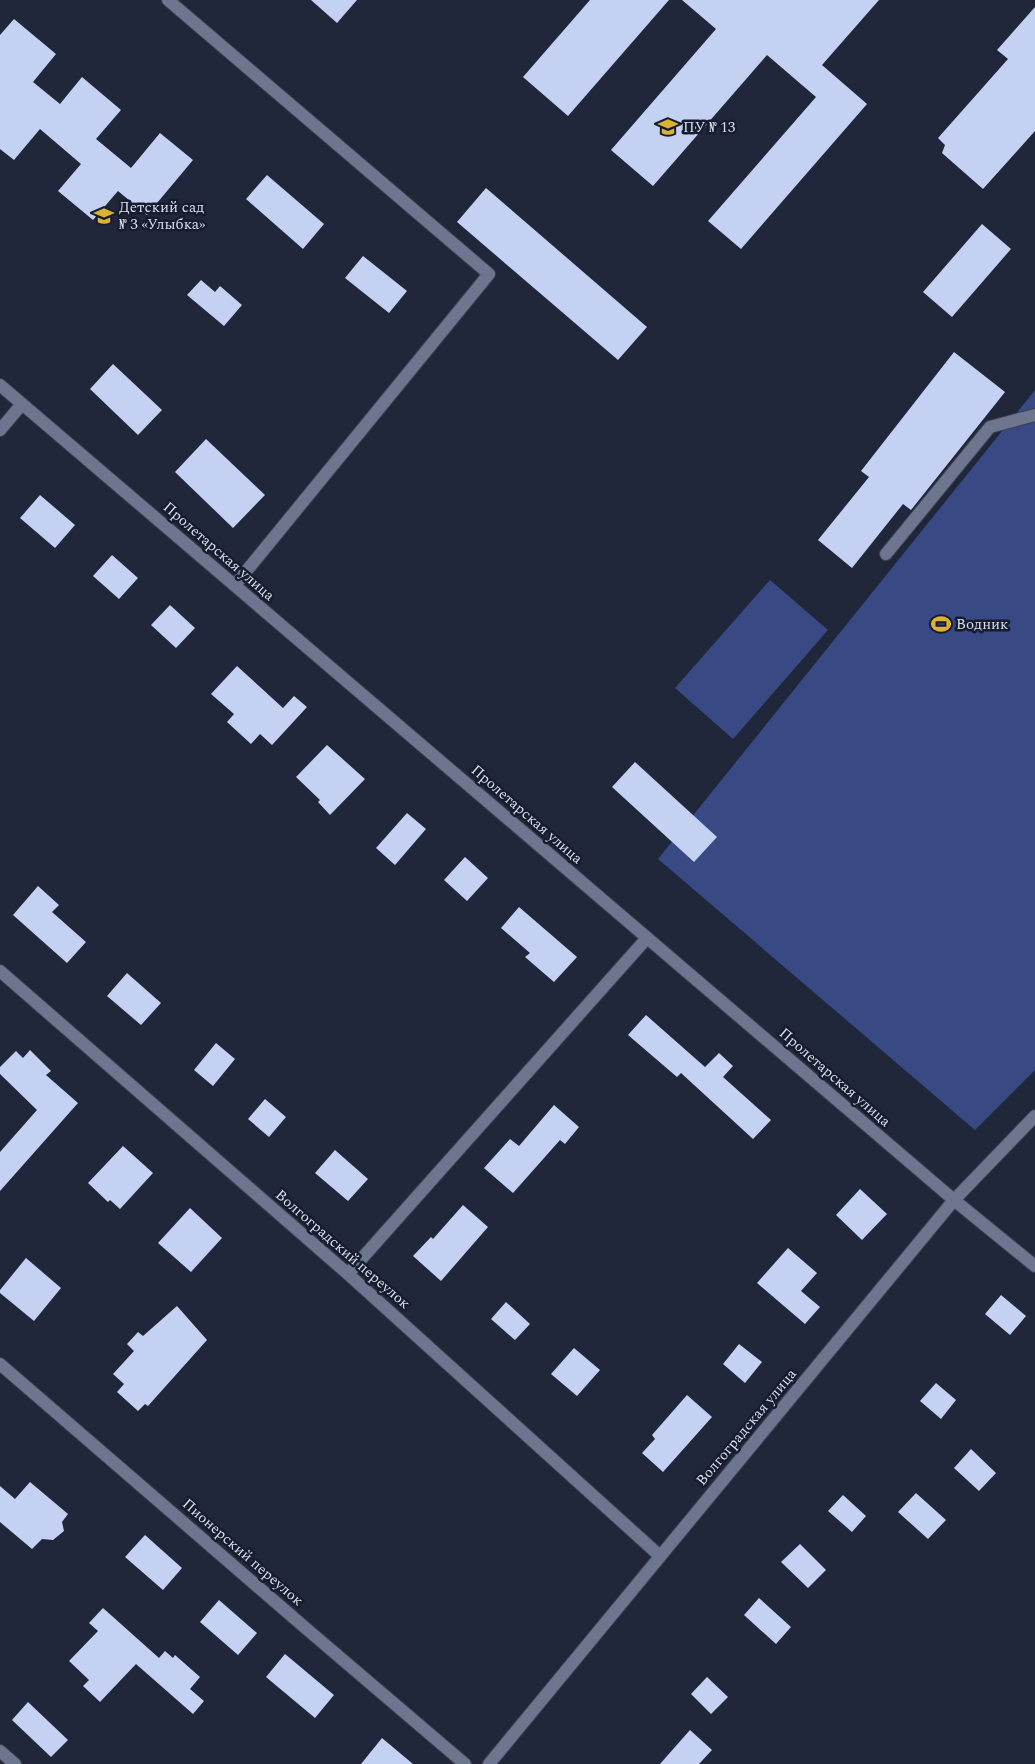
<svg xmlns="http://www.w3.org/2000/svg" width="1035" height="1764" font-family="Spectral,serif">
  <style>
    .green { fill: #384983 }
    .building { fill: #c5d1f2 }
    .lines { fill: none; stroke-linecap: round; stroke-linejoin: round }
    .minor-casing { stroke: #3c4153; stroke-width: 14 }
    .minor { stroke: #6d768e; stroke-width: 12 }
    .labels { text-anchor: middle; stroke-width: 5; stroke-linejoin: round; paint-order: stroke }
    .poi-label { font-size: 15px; fill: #dadfed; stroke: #171d31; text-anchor: start }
    .street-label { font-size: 15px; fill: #dadfed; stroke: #171d31 }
  </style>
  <rect width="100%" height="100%" fill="#20273b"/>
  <g class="green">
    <polygon points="1035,390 1035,1070 975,1130 658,859"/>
    <polygon points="770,580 828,630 733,739 675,688"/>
  </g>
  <g class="building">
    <polygon points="311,0 357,0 337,23"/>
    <polygon points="590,0 669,0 568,116 523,77"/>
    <polygon points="682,0 879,0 822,65 867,104 741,249 708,221 816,97 767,55 653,186 611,150 716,29"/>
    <polygon points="1035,7 1035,131 983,189 942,153 945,145 938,138 1008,59 997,50"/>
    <polygon points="14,19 56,54 33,82 60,104 82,77 121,110 96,139 131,168 160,133 193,160 147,215 118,191 93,220 58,191 81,164 40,129 14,160 0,149 0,35"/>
    <polygon points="267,175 324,224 303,249 246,199"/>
    <polygon points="486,188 647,327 618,360 457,222"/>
    <polygon points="982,224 1011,249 952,317 923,292"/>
    <polygon points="363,256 407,291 389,313 345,278"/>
    <polygon points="201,280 215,292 220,286 242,305 224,326 187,295"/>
    <polygon points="954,352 1005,392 911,510 903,504 852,568 818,540 869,477 861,471"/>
    <polygon points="113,364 162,410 138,435 90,389"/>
    <polygon points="206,439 265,495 233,528 175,472"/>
    <polygon points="40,495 75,525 55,548 20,518"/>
    <polygon points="112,555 138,578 119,599 93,576"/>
    <polygon points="170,605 195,628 176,648 151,625"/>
    <polygon points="237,666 283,708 294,696 307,707 272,745 260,734 251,744 227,722 234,714 211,694"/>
    <polygon points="327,745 365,779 330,815 318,802 320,800 296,777"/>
    <polygon points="635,762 717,837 694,862 612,787"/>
    <polygon points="407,813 426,829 395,865 376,848"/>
    <polygon points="465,857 488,878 467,901 444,880"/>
    <polygon points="38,886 59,905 52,912 86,942 67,963 13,915"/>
    <polygon points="519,907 577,957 554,982 525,957 530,953 501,928"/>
    <polygon points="127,973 161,1003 141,1025 107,996"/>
    <polygon points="646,1015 705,1067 719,1053 733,1066 723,1077 771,1120 753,1139 681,1073 677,1077 628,1035"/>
    <polygon points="216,1043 235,1059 213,1086 194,1070"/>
    <polygon points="30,1050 51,1071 46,1075 78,1103 0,1191 0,1152 37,1110 0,1074 0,1067 16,1051 23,1058"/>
    <polygon points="265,1099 286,1117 269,1137 248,1119"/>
    <polygon points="554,1105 579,1127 565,1144 560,1140 513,1193 484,1168 510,1139 519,1146"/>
    <polygon points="123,1146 153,1173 120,1209 110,1200 108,1202 88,1183"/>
    <polygon points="335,1150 368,1179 348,1201 315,1173"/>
    <polygon points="860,1189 887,1214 862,1240 836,1215"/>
    <polygon points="463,1205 488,1227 441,1281 413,1256 431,1237 433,1239"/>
    <polygon points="190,1208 222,1238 191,1272 158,1243"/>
    <polygon points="788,1248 817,1273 801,1291 820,1307 805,1324 757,1283"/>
    <polygon points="26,1258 61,1288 34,1321 0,1293 0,1290"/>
    <polygon points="1001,1295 1026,1316 1010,1335 985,1314"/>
    <polygon points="506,1302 530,1324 515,1340 491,1319"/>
    <polygon points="177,1306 207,1340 148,1406 145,1404 138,1411 117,1392 124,1384 113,1374 134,1351 127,1344 138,1332 143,1336"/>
    <polygon points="739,1344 762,1362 745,1383 723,1364"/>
    <polygon points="574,1348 600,1370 577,1396 551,1374"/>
    <polygon points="936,1383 956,1400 941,1419 920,1401"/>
    <polygon points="687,1395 712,1417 663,1472 642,1453 655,1439 652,1435"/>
    <polygon points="971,1449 996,1473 979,1491 954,1468"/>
    <polygon points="30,1482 68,1514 62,1522 64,1531 53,1540 42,1539 32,1549 0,1522 0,1486 15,1499"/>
    <polygon points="916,1493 946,1520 928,1539 898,1512"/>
    <polygon points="843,1495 866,1516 852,1532 828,1511"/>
    <polygon points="145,1535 182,1568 163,1590 125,1557"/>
    <polygon points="800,1544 826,1570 808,1588 781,1562"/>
    <polygon points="759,1598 791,1627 776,1644 744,1615"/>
    <polygon points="219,1600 257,1633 238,1655 200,1622"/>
    <polygon points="103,1608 159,1658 165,1651 173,1658 175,1655 200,1677 190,1689 204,1701 193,1714 136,1664 100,1702 83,1686 89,1680 69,1661 98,1631 89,1623"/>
    <polygon points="285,1654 334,1695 315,1718 266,1677"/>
    <polygon points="707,1677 728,1697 711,1714 691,1694"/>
    <polygon points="28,1702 68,1740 51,1757 12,1720"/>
    <polygon points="690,1730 712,1750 699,1764 660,1764"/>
    <polygon points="382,1738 413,1764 361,1764"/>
  </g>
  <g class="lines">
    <defs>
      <g id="minor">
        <polyline points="168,0 489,274 235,585"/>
        <polyline points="0,385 954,1200 1035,1266"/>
        <polyline points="0,430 22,404"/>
        <polyline points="886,554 990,427 1035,415"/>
        <polyline points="0,971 348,1274 660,1556"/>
        <polyline points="348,1274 647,938"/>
        <polyline points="0,1364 309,1631 465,1764"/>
        <polyline points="0,1751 15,1764"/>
        <polyline points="489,1764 954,1200 1035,1116"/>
      </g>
    </defs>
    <use href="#minor" class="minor-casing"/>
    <use href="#minor" class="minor"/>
  </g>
  <defs>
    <symbol id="university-bare" viewBox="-9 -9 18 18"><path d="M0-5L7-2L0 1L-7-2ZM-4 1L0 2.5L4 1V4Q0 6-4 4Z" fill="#dbb233" stroke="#171d31" stroke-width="2.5" paint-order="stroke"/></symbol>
    <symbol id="school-bare" viewBox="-9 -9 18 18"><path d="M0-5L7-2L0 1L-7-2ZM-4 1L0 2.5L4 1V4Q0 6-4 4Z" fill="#dbb233" stroke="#171d31" stroke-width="2.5" paint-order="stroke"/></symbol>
    <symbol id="stadium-bare" viewBox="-9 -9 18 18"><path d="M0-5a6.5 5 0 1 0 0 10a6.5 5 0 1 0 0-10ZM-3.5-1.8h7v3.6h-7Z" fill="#dbb233" stroke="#171d31" stroke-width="2.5" paint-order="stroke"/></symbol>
  </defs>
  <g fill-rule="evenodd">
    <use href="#university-bare" x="654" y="113" width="28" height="28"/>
    <use href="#school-bare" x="90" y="202" width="28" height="28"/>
    <use href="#stadium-bare" x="927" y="610" width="28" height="28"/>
  </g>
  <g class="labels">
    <g class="poi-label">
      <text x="683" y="132">ПУ № 13</text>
      <text x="119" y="212">Детский сад<tspan x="119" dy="17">№ 3 «Улыбка»</tspan></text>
      <text x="956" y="629">Водник</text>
    </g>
    <g class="street-label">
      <text transform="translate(219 551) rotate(41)" y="5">Пролетарская улица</text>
      <text transform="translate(527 814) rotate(41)" y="5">Пролетарская улица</text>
      <text transform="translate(835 1077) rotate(41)" y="5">Пролетарская улица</text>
      <text transform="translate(343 1249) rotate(41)" y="5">Волгоградский переулок</text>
      <text transform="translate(746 1427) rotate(-50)" y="5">Волгоградская улица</text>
      <text transform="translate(243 1552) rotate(41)" y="5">Пионерский переулок</text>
    </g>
  </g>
</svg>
